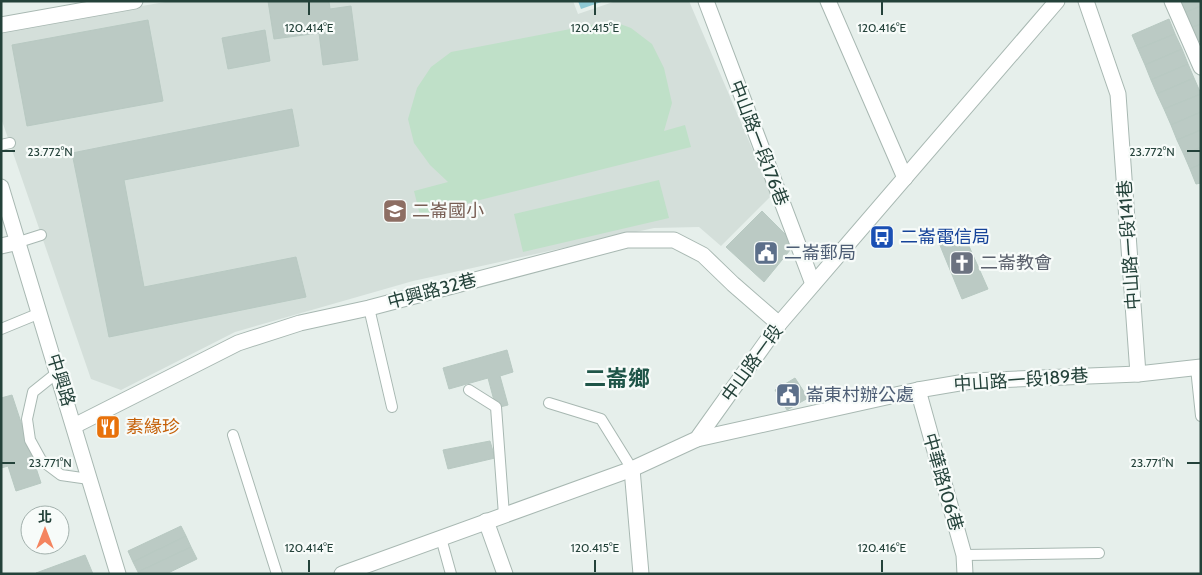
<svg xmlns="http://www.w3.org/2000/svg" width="1202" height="575" font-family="Cabin,'Noto Sans TC',sans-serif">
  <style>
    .built { fill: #d4dfda }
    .green { fill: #bfe0c8 }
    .water { fill: #8ec9d4 }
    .building { fill: #bbcac4; stroke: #b8c9c2 }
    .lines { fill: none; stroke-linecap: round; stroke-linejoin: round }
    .service-casing { stroke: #a8b8b2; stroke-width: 12 }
    .minor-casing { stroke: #a8b8b2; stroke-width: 17 }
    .tertiary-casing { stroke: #a8b8b2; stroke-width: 17 }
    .service { stroke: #fff; stroke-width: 10 }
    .minor { stroke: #fff; stroke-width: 15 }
    .tertiary { stroke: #fff; stroke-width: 15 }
    .ticks { fill: none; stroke: #24423a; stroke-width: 2 }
    .labels { text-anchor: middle; stroke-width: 4.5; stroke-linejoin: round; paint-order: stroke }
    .street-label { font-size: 18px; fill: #24423a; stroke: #f7fbf9 }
    .education-label { font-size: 18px; fill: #785e54; stroke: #f7fbf9; text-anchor: start }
    .transit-label { font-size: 18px; fill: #164399; stroke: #f7fbf9; text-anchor: start }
    .service-label { font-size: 18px; fill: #4e5e75; stroke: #f7fbf9; text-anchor: start }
    .worship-label { font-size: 18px; fill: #5b616d; stroke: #f7fbf9; text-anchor: start }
    .food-label { font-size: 18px; fill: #c56008; stroke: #f7fbf9; text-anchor: start }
    .district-label { font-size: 22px; font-weight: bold; fill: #1f5548; stroke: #f7fbf9 }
    .ticks-label { font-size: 12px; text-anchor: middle; fill: #24423a; stroke: #f7fbf9; stroke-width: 4.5; stroke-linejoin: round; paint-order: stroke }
  </style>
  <rect width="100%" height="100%" fill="#e6efeb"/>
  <polygon class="built" points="171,1 573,1 578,14 616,1 689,1 772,195 721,246 699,227 654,228 413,281 235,332 121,390 91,379 1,118 1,30"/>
  <g class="green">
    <polygon points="612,21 631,28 652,44 664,68 672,103 664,131 685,125 691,147 420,215 414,191 448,182 430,165 414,143 408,119 417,88 431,67 451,52"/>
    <polygon points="659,180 669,218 523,252 514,214"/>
  </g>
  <polygon class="water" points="578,1 604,1 581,9"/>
  <g class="building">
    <polygon points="268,1 329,1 330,9 351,6 358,60 323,65 319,33 274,39"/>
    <polygon points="1179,1 1201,1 1201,6 1184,13"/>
    <polygon points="1201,6 1201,24 1190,28 1184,13"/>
    <polygon points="1169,19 1175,34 1138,49 1132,35"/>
    <polygon points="148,20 163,101 27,126 12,45"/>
    <polygon points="1201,24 1201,41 1196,43 1190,28"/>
    <polygon points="265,30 270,61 228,69 222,38"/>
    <polygon points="1175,34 1182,49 1145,65 1138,49"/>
    <polygon points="1182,49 1188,64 1151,80 1145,65"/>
    <polygon points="1188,64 1194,78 1157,94 1151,80"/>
    <polygon points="1194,78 1201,94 1164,109 1157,94"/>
    <polygon points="1201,94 1201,112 1171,125 1164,109"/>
    <polygon points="292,109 299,146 124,180 144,287 296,257 306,297 109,337 72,153"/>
    <polygon points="1201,112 1201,130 1177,140 1171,125"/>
    <polygon points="1201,130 1201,147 1184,155 1177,140"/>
    <polygon points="1201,147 1201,164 1190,169 1184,155"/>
    <polygon points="1201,164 1201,183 1196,184 1190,169"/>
    <polygon points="762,211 795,244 764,282 726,247"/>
    <polygon points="961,228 988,289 962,299 937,238"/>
    <polygon points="507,350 513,372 500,376 508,405 496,408 488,378 449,389 443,368"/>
    <polygon points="795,378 808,398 787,410 775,390"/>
    <polygon points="12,395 41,483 16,491 8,466 1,468 1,398"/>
    <polygon points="490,441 495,458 448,469 443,450"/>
    <polygon points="181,526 186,536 133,562 128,551"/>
    <polygon points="186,536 191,547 138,572 133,562"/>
    <polygon points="191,547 197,559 166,574 139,574 138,572"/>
    <polygon points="85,555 93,574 36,573"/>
  </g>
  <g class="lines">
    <defs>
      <g id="service">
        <polyline points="1,145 10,143"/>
        <polyline points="19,242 41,235"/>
        <polyline points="369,308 392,407"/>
        <polyline points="1,329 40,313"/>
        <polyline points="1196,368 1201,416"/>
        <polyline points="58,372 33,392 27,419 30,440 41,460 61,475 89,479"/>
        <polyline points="469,390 496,407 504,515"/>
        <polyline points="549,403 601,419 632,469"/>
        <polyline points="233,435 277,574"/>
        <polyline points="441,538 451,574"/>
        <polyline points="964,555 1099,553"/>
      </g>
      <g id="minor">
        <polyline points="706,1 813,284"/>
        <polyline points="828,1 905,178"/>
        <polyline points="1086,1 1118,94 1138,374"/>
        <polyline points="1172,1 1201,67"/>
        <polyline points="1,25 135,1"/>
        <polyline points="1,187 118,574"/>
        <polyline points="1,246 19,242"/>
        <polyline points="918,390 964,555 965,574"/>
        <polyline points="74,426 238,343 300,323 369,308 627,240 674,240 703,255 733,284 779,324"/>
        <polyline points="697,439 918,390 971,381 1138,374 1201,367"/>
        <polyline points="632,469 641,574"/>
        <polyline points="486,521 505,574"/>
      </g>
      <polyline id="tertiary" points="342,574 632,469 697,439 779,324 1057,1"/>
    </defs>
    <use href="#service" class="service-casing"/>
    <use href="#minor" class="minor-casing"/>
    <use href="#tertiary" class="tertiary-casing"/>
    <use href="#service" class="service"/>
    <use href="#minor" class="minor"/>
    <use href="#tertiary" class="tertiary"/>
  </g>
  <path class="ticks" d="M309,2V15M595,2V15M882,2V15M2,151H15M1187,151H1200M2,463H15M1187,463H1200M309,560V572M595,560V572M882,560V572"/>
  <defs>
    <symbol id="school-square" viewBox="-11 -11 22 22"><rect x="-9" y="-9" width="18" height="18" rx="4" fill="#8d6e63" stroke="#f7fbf9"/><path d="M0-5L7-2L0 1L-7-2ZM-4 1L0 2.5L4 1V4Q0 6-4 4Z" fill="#fff"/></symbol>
    <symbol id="bus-square" viewBox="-11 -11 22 22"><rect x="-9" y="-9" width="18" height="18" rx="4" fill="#1a4fb4" stroke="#f7fbf9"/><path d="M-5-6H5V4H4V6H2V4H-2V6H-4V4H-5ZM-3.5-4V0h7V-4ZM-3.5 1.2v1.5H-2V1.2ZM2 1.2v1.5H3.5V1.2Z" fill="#fff"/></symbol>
    <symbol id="civic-square" viewBox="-11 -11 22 22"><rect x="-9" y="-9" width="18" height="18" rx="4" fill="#5c6f8a" stroke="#f7fbf9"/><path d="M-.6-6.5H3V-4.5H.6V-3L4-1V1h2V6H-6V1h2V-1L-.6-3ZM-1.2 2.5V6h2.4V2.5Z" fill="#fff"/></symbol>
    <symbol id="church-square" viewBox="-11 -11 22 22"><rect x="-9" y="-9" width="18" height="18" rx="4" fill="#6b7280" stroke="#f7fbf9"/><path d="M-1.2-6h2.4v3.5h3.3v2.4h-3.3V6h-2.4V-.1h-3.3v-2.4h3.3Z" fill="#fff"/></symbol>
    <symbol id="restaurant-square" viewBox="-11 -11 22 22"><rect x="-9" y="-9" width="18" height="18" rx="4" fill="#e8710a" stroke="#f7fbf9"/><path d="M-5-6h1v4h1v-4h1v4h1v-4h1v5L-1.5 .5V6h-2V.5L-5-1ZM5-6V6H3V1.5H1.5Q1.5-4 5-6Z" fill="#fff"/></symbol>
  </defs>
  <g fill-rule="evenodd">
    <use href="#school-square" x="381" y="197" width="28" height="28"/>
    <use href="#bus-square" x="868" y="223" width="28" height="28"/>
    <use href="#civic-square" x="752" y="239" width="28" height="28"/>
    <use href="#church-square" x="948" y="249" width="28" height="28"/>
    <use href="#civic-square" x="774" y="381" width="28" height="28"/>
    <use href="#restaurant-square" x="94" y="413" width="28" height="28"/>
  </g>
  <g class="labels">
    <g class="street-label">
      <text transform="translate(759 143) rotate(69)" y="6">中山路一段176巷</text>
      <text transform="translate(1129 245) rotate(-94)" y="6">中山路一段141巷</text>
      <text transform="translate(432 291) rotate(-15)" y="6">中興路32巷</text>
      <text transform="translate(752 363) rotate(-54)" y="6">中山路一段</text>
      <text transform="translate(61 380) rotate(73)" y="6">中興路</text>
      <text transform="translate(1021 380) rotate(-4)" y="6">中山路一段189巷</text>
      <text transform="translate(943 482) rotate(74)" y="6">中華路106巷</text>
    </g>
    <g class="education-label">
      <text x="412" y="217">二崙國小</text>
    </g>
    <g class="transit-label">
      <text x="900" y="243">二崙電信局</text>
    </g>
    <g class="service-label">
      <text x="784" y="259">二崙郵局</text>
      <text x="806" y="401">崙東村辦公處</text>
    </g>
    <g class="worship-label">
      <text x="980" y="269">二崙教會</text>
    </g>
    <g class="food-label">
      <text x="126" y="433">素緣珍</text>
    </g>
    <g class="district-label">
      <text x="617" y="386">二崙鄉</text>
    </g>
  </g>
  <g class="ticks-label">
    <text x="309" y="32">120.414°E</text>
    <text x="595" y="32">120.415°E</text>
    <text x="882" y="32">120.416°E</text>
    <text x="50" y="156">23.772°N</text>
    <text x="1152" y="156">23.772°N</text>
    <text x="50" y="467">23.771°N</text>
    <text x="1152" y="467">23.771°N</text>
    <text x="309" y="552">120.414°E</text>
    <text x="595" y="552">120.415°E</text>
    <text x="882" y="552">120.416°E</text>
  </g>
  <rect width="1202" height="575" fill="none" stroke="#24423a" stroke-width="5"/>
  <g transform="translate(45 530)"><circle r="24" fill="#f7fbf9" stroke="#a3b1ad"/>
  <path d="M0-4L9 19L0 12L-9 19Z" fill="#f4845f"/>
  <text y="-8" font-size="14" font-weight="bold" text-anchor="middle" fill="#24423a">北</text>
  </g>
</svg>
